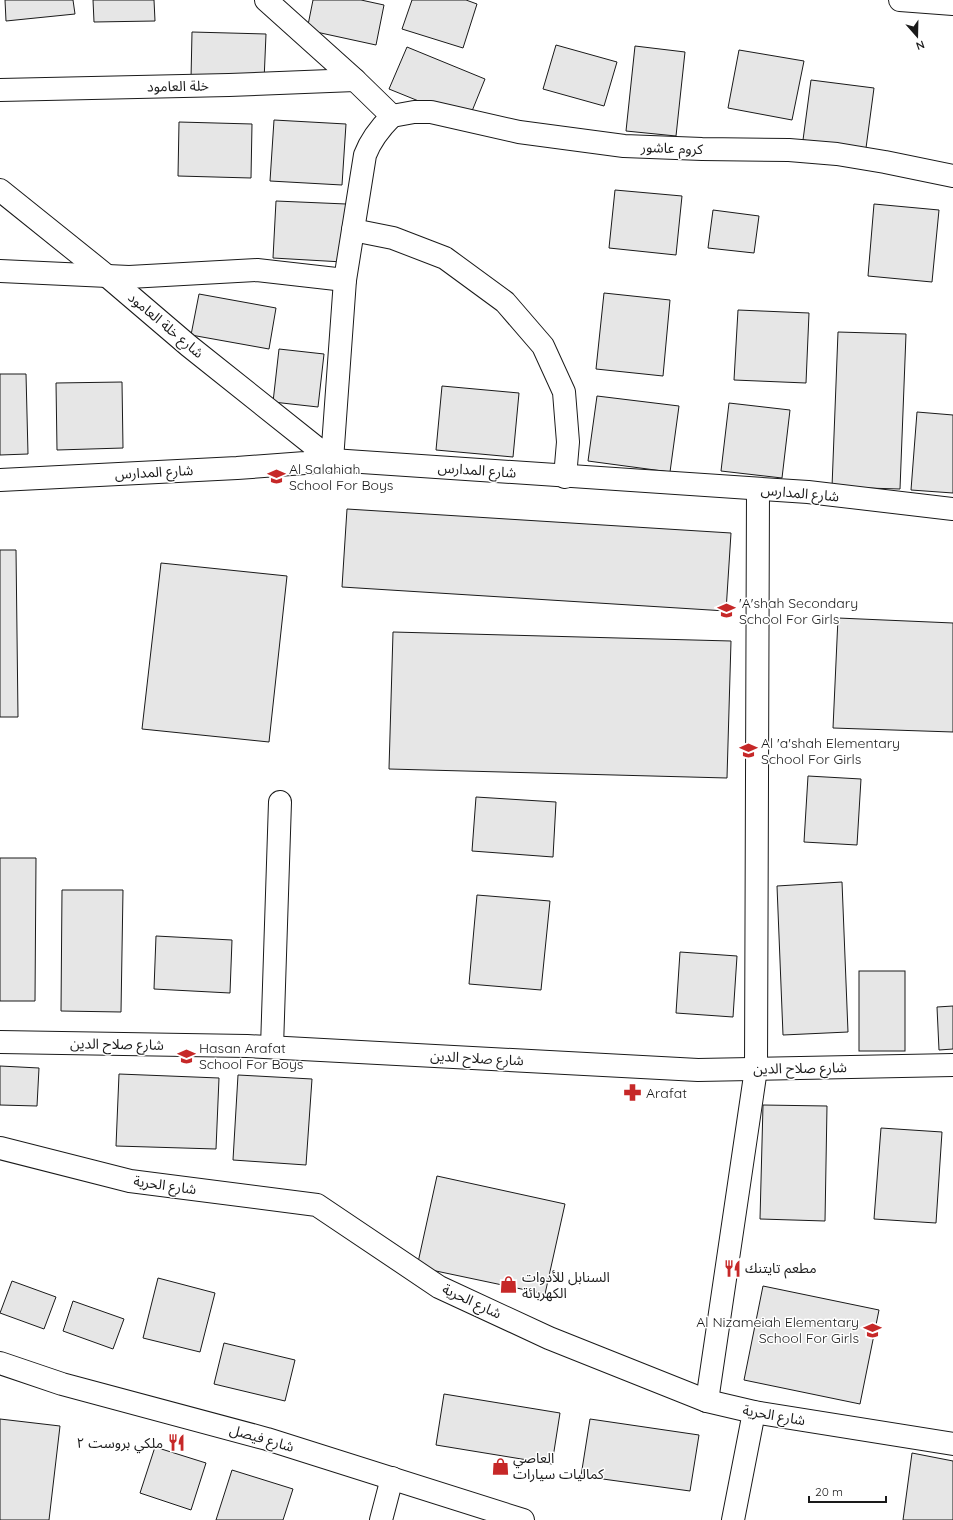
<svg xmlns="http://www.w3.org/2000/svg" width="953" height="1520" font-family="Quicksand,'Noto Sans Arabic',sans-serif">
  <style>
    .building { fill: #e6e6e6; stroke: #1a1a1a }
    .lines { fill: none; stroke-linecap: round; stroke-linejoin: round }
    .street-casing { stroke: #1a1a1a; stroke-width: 24 }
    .secondary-casing { stroke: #1a1a1a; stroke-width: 24 }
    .street { stroke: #fff; stroke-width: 22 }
    .secondary { stroke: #fff; stroke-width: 22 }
    .labels { text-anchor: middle; stroke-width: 3; stroke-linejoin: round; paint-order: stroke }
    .street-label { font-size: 14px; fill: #1a1a1a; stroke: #fff }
    .poi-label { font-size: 14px; fill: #1a1a1a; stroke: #fff; text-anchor: start }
  </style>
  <rect width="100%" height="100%" fill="#fff"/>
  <g class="building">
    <polygon points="5,0 73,0 75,14 6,21"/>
    <polygon points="93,0 154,0 155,21 94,22"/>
    <polygon points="313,0 361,0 384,5 376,45 307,30"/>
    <polygon points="412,0 466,0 477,4 463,48 402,29"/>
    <polygon points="192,32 266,34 264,81 191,79"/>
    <polygon points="556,45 617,62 604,106 543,89"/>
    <polygon points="635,46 685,52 676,136 626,131"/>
    <polygon points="407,47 485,79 468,121 389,89"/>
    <polygon points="739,50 804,61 792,120 728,108"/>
    <polygon points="811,80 874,88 866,148 803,140"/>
    <polygon points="274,120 346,124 342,185 270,181"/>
    <polygon points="179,122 252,124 251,178 178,176"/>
    <polygon points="615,190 682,196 676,255 609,248"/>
    <polygon points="276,201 346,204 343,262 273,258"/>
    <polygon points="874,204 939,210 932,282 868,276"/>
    <polygon points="713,210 759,216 754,253 708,248"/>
    <polygon points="604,293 670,300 663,376 596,369"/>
    <polygon points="199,294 276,308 269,349 191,335"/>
    <polygon points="738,310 809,313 806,383 734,380"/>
    <polygon points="838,332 906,334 900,489 832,487"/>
    <polygon points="279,349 324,354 318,407 273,402"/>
    <polygon points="0,374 26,374 28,454 0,455"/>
    <polygon points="122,382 123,448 57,450 56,383"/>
    <polygon points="442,386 519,393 513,457 436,450"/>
    <polygon points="597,396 679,406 670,472 588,461"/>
    <polygon points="729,403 790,410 782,478 721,471"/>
    <polygon points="917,412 953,415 953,493 911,490"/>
    <polygon points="347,509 731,533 726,611 342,587"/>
    <polygon points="0,550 16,550 18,717 0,717"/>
    <polygon points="161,563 287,576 269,742 142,729"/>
    <polygon points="838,618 953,623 953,732 833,728"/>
    <polygon points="393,632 731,641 727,778 389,769"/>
    <polygon points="808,776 861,779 857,845 804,842"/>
    <polygon points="476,797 556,802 553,857 472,851"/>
    <polygon points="0,858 36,858 35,1001 0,1001"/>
    <polygon points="842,882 848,1032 783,1035 777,886"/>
    <polygon points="62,890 123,890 121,1012 61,1011"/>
    <polygon points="477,895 550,901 541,990 469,984"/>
    <polygon points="156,936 232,940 230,993 154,989"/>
    <polygon points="680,952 737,956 733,1017 676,1013"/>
    <rect x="859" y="971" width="46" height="80"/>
    <polygon points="953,1006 953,1049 939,1050 937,1007"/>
    <polygon points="0,1066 39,1068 37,1106 0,1105"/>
    <polygon points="119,1074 219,1078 216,1149 116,1146"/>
    <polygon points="238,1075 312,1079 306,1165 233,1160"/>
    <polygon points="763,1105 827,1106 825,1221 760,1219"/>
    <polygon points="881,1128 942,1132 936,1223 874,1219"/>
    <polygon points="437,1176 565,1204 545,1294 417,1267"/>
    <polygon points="158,1278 215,1293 200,1352 143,1338"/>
    <polygon points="12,1281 56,1297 44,1329 0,1313"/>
    <polygon points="763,1286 879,1310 860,1404 744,1380"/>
    <polygon points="73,1301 124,1319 113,1349 63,1331"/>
    <polygon points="224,1343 295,1360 285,1401 214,1384"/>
    <polygon points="444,1394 560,1413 552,1464 436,1445"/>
    <polygon points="0,1419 60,1426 49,1520 0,1520"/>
    <polygon points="590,1419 699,1435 690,1491 581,1476"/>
    <polygon points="155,1447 206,1463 191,1510 140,1493"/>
    <polygon points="912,1453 953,1461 953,1520 903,1520"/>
    <polygon points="232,1470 293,1489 283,1520 216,1520"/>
  </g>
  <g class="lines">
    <defs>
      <g id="street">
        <polyline points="266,0 355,80 392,116"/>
        <polyline points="900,0 953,4"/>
        <polyline points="0,90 229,85 355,80"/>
        <polyline points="392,116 414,112 431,112 519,132 624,146 702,149 789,150 837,154 885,162 953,176"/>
        <path d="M0,190L107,276L189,346L332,460L345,280L365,155C371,139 380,128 392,116"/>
        <polyline points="353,230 393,238 445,258 505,302 543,346 564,392 568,442 565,477"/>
        <polyline points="0,271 129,277 257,270 345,280"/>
        <polyline points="0,480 237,468 305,463 332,460 808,492 953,509"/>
        <polyline points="272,1047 280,802"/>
        <polyline points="707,1401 756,1069 758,489"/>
        <polyline points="381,1520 392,1478"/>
      </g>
      <g id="secondary">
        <polyline points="0,1042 247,1046 698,1070 953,1065"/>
        <polyline points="0,1148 130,1181 317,1205 439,1287 549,1338 707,1401 754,1412 953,1444"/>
        <polyline points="0,1363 62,1384 267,1439 523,1520"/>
        <polyline points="733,1520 754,1412"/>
      </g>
    </defs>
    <use href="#street" class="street-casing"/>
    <use href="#secondary" class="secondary-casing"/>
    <use href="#street" class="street"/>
    <use href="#secondary" class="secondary"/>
  </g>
  <defs>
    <symbol id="school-bare" viewBox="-9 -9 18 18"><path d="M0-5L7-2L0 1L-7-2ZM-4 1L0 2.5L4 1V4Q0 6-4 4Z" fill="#c62828" stroke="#fff" stroke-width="2.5" paint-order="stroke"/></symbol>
    <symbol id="pharmacy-bare" viewBox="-9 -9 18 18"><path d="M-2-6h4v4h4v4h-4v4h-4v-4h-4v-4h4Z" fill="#c62828" stroke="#fff" stroke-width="2.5" paint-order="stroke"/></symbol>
    <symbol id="restaurant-bare" viewBox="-9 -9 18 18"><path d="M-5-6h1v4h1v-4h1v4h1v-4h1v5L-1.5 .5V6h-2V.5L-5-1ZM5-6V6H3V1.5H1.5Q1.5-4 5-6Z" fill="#c62828" stroke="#fff" stroke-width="2.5" paint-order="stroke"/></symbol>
    <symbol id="shop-bare" viewBox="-9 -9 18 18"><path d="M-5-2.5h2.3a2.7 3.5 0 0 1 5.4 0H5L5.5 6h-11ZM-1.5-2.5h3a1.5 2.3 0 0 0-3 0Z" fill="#c62828" stroke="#fff" stroke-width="2.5" paint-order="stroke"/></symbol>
  </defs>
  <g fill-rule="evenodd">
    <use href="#school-bare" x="264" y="464" width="25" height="25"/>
    <use href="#school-bare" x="714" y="598" width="25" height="25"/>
    <use href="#school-bare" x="736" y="738" width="25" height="25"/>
    <use href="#school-bare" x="174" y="1044" width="25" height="25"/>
    <use href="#pharmacy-bare" x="620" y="1080" width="25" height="25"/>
    <use href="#restaurant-bare" x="720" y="1256" width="25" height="25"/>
    <use href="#shop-bare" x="496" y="1272" width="25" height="25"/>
    <use href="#school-bare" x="860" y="1318" width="25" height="25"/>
    <use href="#restaurant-bare" x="164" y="1430" width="25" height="25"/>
    <use href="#shop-bare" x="488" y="1454" width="25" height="25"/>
  </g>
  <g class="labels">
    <g class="street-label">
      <text transform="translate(178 86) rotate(-1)" y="5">خلة العامود</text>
      <text transform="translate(672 148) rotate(2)" y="5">كروم عاشور</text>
      <text transform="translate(166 325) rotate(40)" y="5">شارع خلة العامود</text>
      <text transform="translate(477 470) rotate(4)" y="5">شارع المدارس</text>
      <text transform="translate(154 472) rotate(-3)" y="5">شارع المدارس</text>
      <text transform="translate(800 493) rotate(5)" y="5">شارع المدارس</text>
      <text transform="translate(117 1044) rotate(1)" y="5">شارع صلاح الدين</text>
      <text transform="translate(477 1058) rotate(3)" y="5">شارع صلاح الدين</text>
      <text transform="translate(800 1068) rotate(-1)" y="5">شارع صلاح الدين</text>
      <text transform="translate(165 1185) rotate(8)" y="5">شارع الحرية</text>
      <text transform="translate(472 1301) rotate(25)" y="5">شارع الحرية</text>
      <text transform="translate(774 1415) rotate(10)" y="5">شارع الحرية</text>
      <text transform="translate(262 1438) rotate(16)" y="5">شارع فيصل</text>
    </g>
    <g class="poi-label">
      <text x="289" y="474">Al Salahiah<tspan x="289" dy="16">School For Boys</tspan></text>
      <text x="739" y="608">'A'shah Secondary<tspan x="739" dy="16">School For Girls</tspan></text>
      <text x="761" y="748">Al 'a'shah Elementary<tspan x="761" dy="16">School For Girls</tspan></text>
      <text x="199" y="1053">Hasan Arafat<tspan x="199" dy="16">School For Boys</tspan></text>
      <text x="646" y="1098">Arafat</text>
      <text x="745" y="1273">مطعم تايتنك</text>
      <text x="522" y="1282">السنابل للأدوات<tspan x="522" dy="16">الكهربائة</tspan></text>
      <text x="859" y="1327" text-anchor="end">Al Nizameiah Elementary<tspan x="859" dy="16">School For Girls</tspan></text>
      <text x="163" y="1448" text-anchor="end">ملكي بروست ٢</text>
      <text x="513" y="1463">العاصي<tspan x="513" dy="16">كماليات سيارات</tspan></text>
    </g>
  </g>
  <g transform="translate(917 36) rotate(160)" stroke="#ffffff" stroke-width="3" paint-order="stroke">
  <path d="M0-3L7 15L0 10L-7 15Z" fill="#1a1a1a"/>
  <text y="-6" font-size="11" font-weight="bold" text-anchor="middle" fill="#1a1a1a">N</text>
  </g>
  <path d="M809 1496v6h77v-6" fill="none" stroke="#1a1a1a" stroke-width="2"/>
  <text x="815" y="1496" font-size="12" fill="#1a1a1a" stroke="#ffffff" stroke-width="3" paint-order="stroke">20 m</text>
</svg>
